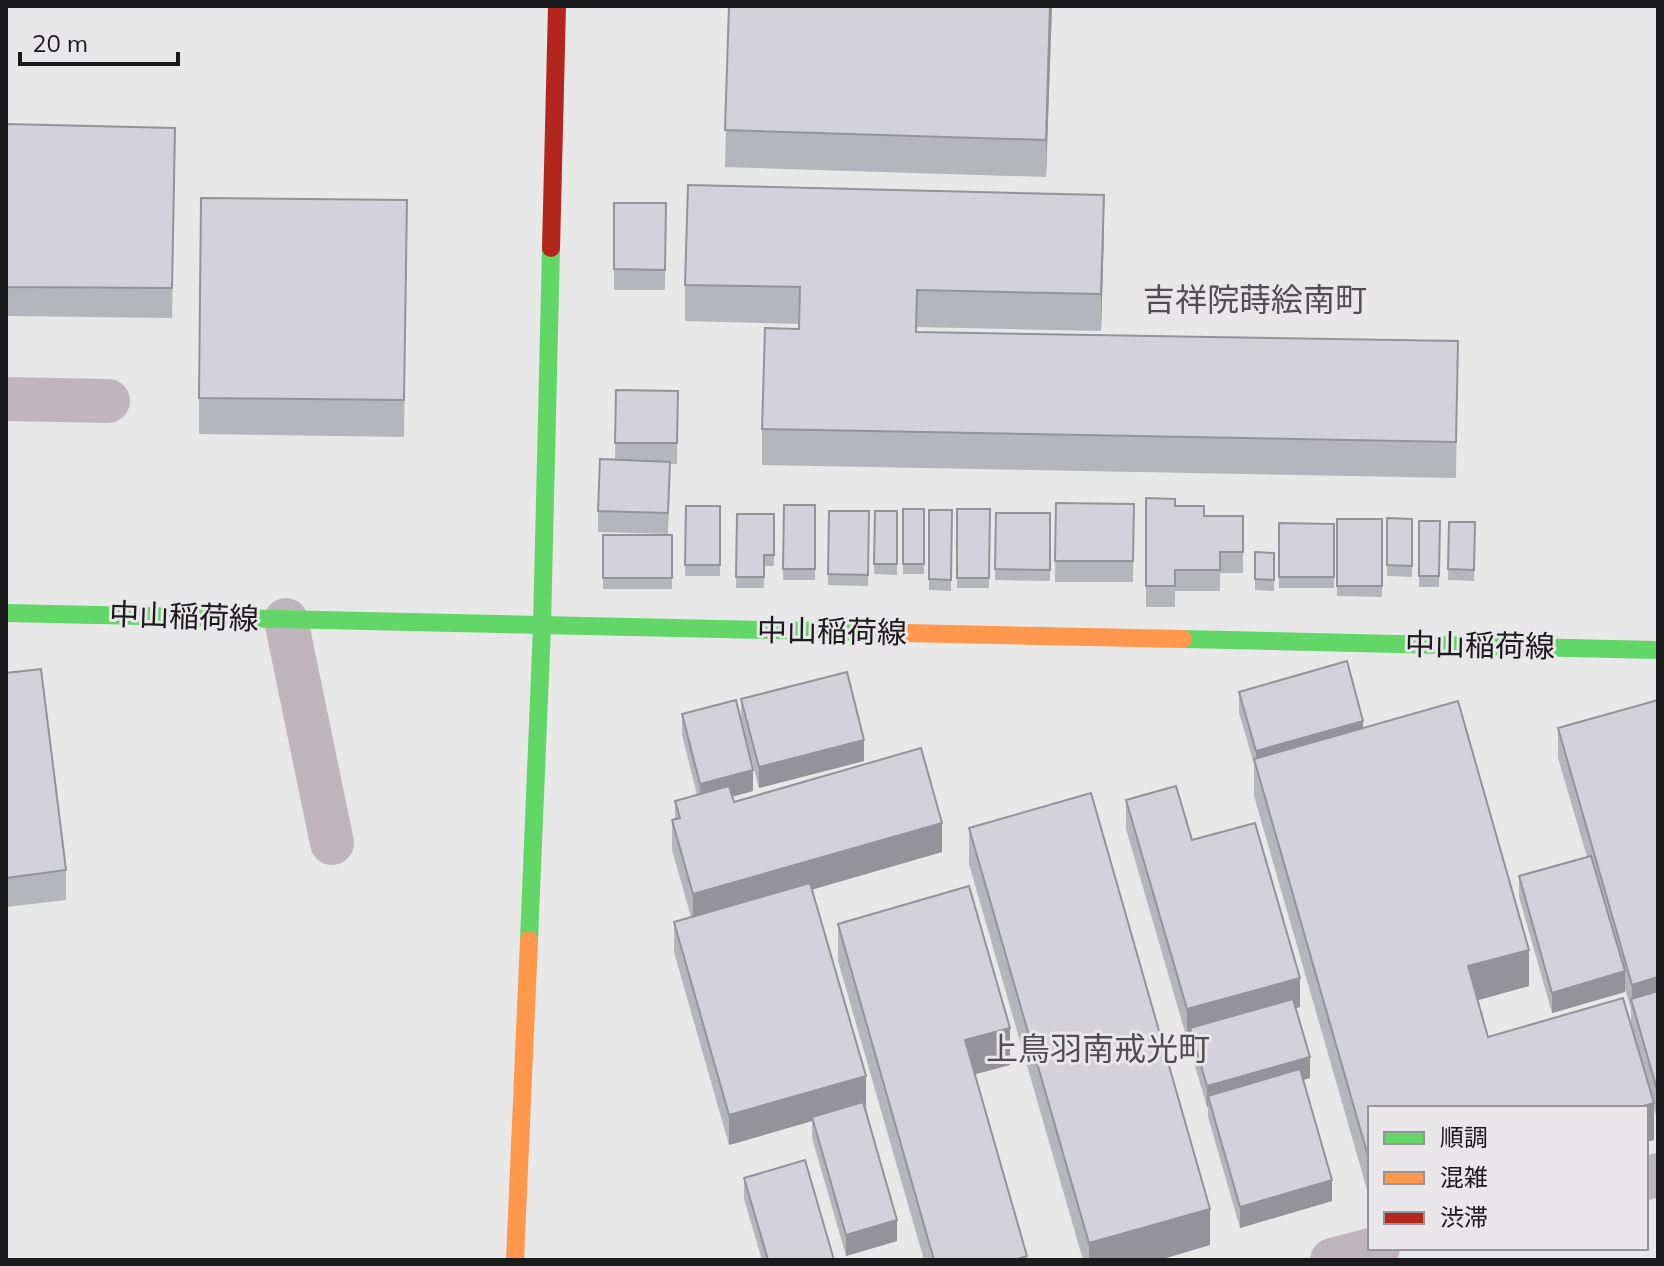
<svg xmlns="http://www.w3.org/2000/svg" width="1664" height="1266" font-family="Mulish,'Noto Sans JP',sans-serif">
  <style>
    .lines { fill: none; stroke-linecap: round; stroke-linejoin: round }
    .street { stroke: #bfb5bd; stroke-width: 44 }
    .fast { stroke: #63d668; stroke-width: 18 }
    .slow { stroke: #ff974d; stroke-width: 18 }
    .jam { stroke: #b3261e; stroke-width: 18 }
    .wall { fill: #b5b5bc }
    .shaded-wall { fill: #949399 }
    .building { fill: #d3d2db; stroke: #949399; stroke-width: 2 }
    .labels { text-anchor: middle; stroke-width: 6; stroke-linejoin: round; paint-order: stroke }
    .street-label { font-size: 30px; fill: #1a191b; stroke: #e9e7ea }
    .neighbourhood-label { font-size: 32px; fill: #504e52; stroke: #e9e7ea }
  </style>
  <rect width="100%" height="100%" fill="#e9e8e9"/>
  <g class="lines">
    <g class="street">
      <polyline points="6,399 108,401"/>
      <polyline points="286,620 332,843"/>
      <polyline points="1646,1178 1658,1175"/>
      <polyline points="1332,1260 1378,1248"/>
    </g>
    <g class="fast">
      <polyline points="6,613 859,632"/>
      <polyline points="1183,639 1658,650"/>
      <polyline points="529,940 542,626 551,248"/>
    </g>
    <g class="slow">
      <polyline points="859,632 1183,639"/>
      <polyline points="515,1260 529,940"/>
    </g>
    <polyline class="jam" points="551,248 557,6"/>
  </g>
  <g class="wall">
    <polygon points="729,6 1052,6 1046,177 725,167"/>
    <polygon points="6,124 175,157 172,318 6,316"/>
    <polygon points="407,200 404,437 199,434 199,398"/>
    <polygon points="614,203 666,203 665,290 614,290"/>
    <polygon points="1104,231 1101,331 917,327 917,332 1458,341 1456,478 762,465 762,429 799,329 800,324 685,321 685,285"/>
    <polygon points="616,390 678,391 677,464 670,464 668,534 598,532 598,511 615,460"/>
    <polygon points="1146,498 1204,516 1243,516 1243,573 1220,573 1220,591 1175,591 1175,607 1146,607"/>
    <polygon points="1056,503 1134,504 1133,582 1055,582"/>
    <polygon points="784,505 815,505 815,580 783,580"/>
    <polygon points="686,506 720,506 720,576 685,576"/>
    <rect x="903" y="509" width="21" height="65"/>
    <polygon points="957,509 990,509 989,588 957,588"/>
    <polygon points="929,510 952,510 951,591 929,590"/>
    <polygon points="829,511 869,511 868,586 828,585"/>
    <polygon points="875,511 897,511 897,575 874,574"/>
    <polygon points="996,513 1050,513 1050,581 995,580"/>
    <polygon points="737,514 774,514 774,566 764,566 764,588 736,588"/>
    <polygon points="1387,518 1412,519 1412,577 1387,576"/>
    <polygon points="1337,519 1382,519 1382,597 1337,596"/>
    <polygon points="1419,521 1440,521 1439,587 1419,587"/>
    <polygon points="1449,522 1475,522 1474,581 1448,580"/>
    <polygon points="1279,523 1334,524 1334,588 1279,588"/>
    <rect x="603" y="535" width="69" height="54"/>
    <polygon points="1255,552 1274,553 1274,591 1255,590"/>
    <polygon points="6,673 66,870 66,900 6,907"/>
    <polygon points="1239,692 1363,728 1529,986 1478,1000 1488,1037 1631,1023 1631,1009 1625,989 1625,992 1552,1013 1519,897 1519,876 1587,857 1558,758 1558,728 1658,700 1658,1123 1654,1108 1654,1140 1646,1142 1646,1108 1370,1108 1370,1200 1254,796 1254,764 1239,713"/>
    <polygon points="741,699 864,761 759,788 741,720"/>
    <polygon points="682,714 753,791 732,797 734,802 942,852 811,890 866,1106 897,1241 846,1256 812,1138 812,1121 729,1145 674,952 674,922 691,917 672,850 672,820 675,819 675,801 697,795 682,735"/>
    <polygon points="1126,800 1192,840 1300,1007 1296,1008 1310,1078 1303,1080 1332,1201 1240,1228 1208,1117 1208,1107 1207,1107 1190,1049 1190,1038 1187,1039 1126,829"/>
    <polygon points="969,828 1210,1245 1159,1260 1083,1260 969,864"/>
    <polygon points="838,924 1010,1065 975,1074 1027,1260 924,1260 838,961"/>
    <polygon points="744,1178 834,1260 762,1260 744,1199"/>
  </g>
  <g class="shaded-wall">
    <polygon points="1050,6 1052,6 1046,177 1046,140"/>
    <polygon points="1104,195 1104,231 1101,331 1101,294"/>
    <polygon points="1363,721 1363,742 1256,767 1256,751"/>
    <polygon points="864,740 864,761 759,788 759,767"/>
    <polygon points="753,770 753,791 700,805 700,784"/>
    <polygon points="942,823 942,852 693,924 693,894"/>
    <polygon points="1529,950 1529,986 1468,1003 1468,966"/>
    <polygon points="1625,971 1625,992 1552,1013 1552,993"/>
    <polygon points="1658,977 1658,1007 1632,1004 1632,985"/>
    <polygon points="1300,978 1300,1007 1193,1037 1190,1028 1190,1038 1187,1039 1187,1009"/>
    <polygon points="1010,1028 1010,1065 965,1077 965,1040"/>
    <polygon points="1310,1057 1310,1078 1211,1106 1208,1096 1208,1107 1207,1107 1207,1086"/>
    <polygon points="866,1076 866,1106 813,1121 812,1117 812,1121 729,1145 729,1115"/>
    <polygon points="1654,1103 1654,1140 1646,1142 1646,1108 1636,1108"/>
    <polygon points="1332,1180 1332,1201 1240,1228 1240,1207"/>
    <polygon points="1210,1209 1210,1245 1159,1260 1089,1260 1089,1243"/>
    <polygon points="897,1220 897,1241 846,1256 846,1235"/>
  </g>
  <g class="building">
    <polygon points="729,6 1050,6 1046,140 725,130"/>
    <polygon points="6,124 175,128 172,288 6,287"/>
    <polygon points="688,185 1104,195 1101,294 917,290 916,332 1458,341 1456,442 762,429 765,328 799,329 800,287 685,285"/>
    <polygon points="201,198 407,200 404,400 199,398"/>
    <polygon points="614,203 666,203 665,270 614,269"/>
    <polygon points="616,390 678,391 677,443 615,443"/>
    <polygon points="600,459 670,462 668,513 598,511"/>
    <polygon points="1146,498 1175,499 1175,506 1204,506 1204,516 1243,516 1243,552 1220,552 1220,570 1175,570 1175,586 1146,586"/>
    <polygon points="1056,503 1134,504 1133,561 1055,561"/>
    <polygon points="784,505 815,505 815,569 783,569"/>
    <polygon points="686,506 720,506 720,565 685,565"/>
    <rect x="903" y="509" width="21" height="55"/>
    <polygon points="957,509 990,509 989,578 957,578"/>
    <polygon points="929,510 952,510 951,580 929,579"/>
    <polygon points="829,511 869,511 868,575 828,574"/>
    <polygon points="875,511 897,511 897,564 874,564"/>
    <polygon points="996,513 1050,513 1050,570 995,569"/>
    <polygon points="737,514 774,514 774,555 764,555 764,577 736,577"/>
    <polygon points="1387,518 1412,519 1412,566 1387,565"/>
    <rect x="1337" y="519" width="45" height="67"/>
    <polygon points="1419,521 1440,521 1439,576 1419,576"/>
    <polygon points="1449,522 1475,522 1474,570 1448,569"/>
    <polygon points="1279,523 1334,524 1334,577 1279,577"/>
    <rect x="603" y="535" width="69" height="43"/>
    <polygon points="1255,552 1274,553 1274,580 1255,579"/>
    <polygon points="1347,661 1363,721 1256,751 1239,692"/>
    <polygon points="41,669 66,870 6,878 6,673"/>
    <polygon points="847,672 864,740 759,767 741,699"/>
    <polygon points="736,700 753,770 700,784 682,714"/>
    <polygon points="1658,700 1658,977 1632,985 1558,728"/>
    <polygon points="1458,701 1529,950 1468,966 1488,1037 1623,998 1654,1103 1636,1108 1370,1108 1370,1163 1254,759"/>
    <polygon points="921,748 942,823 693,894 672,820 680,818 675,801 729,786 734,802"/>
    <polygon points="1176,786 1192,840 1255,823 1300,978 1187,1009 1126,800"/>
    <polygon points="1091,793 1210,1209 1089,1243 969,828"/>
    <polygon points="1591,856 1625,971 1552,993 1519,876"/>
    <polygon points="810,883 866,1076 729,1115 674,922"/>
    <polygon points="969,886 1010,1028 965,1040 1027,1256 1015,1260 934,1260 838,924"/>
    <polygon points="1658,991 1658,1093 1631,999"/>
    <polygon points="1293,999 1310,1057 1207,1086 1190,1028"/>
    <polygon points="1300,1069 1332,1180 1240,1207 1208,1096"/>
    <polygon points="863,1102 897,1220 846,1235 812,1117"/>
    <polygon points="805,1160 834,1260 768,1260 744,1178"/>
  </g>
  <g class="labels">
    <g class="street-label">
      <text transform="translate(184 617) rotate(2)" y="10">中山稲荷線</text>
      <text transform="translate(832 632) rotate(1)" y="10">中山稲荷線</text>
      <text transform="translate(1480 646) rotate(1)" y="10">中山稲荷線</text>
    </g>
    <g class="neighbourhood-label">
      <text x="1255" y="311">吉祥院蒔絵南町</text>
      <text x="1098" y="1060">上鳥羽南戒光町</text>
    </g>
  </g>
  <rect width="1664" height="1266" fill="none" stroke="#1a191b" stroke-width="16"/>
  <rect x="1368" y="1106" width="280" height="144" fill="#e9e7ea" stroke="#969597" stroke-width="2"/>
  <rect x="1384" y="1132" width="40" height="12" fill="#63d668" stroke="#969597" stroke-width="2"/>
  <text x="1440" y="1146" font-size="24" fill="#1a191b">順調</text>
  <rect x="1384" y="1172" width="40" height="12" fill="#ff974d" stroke="#969597" stroke-width="2"/>
  <text x="1440" y="1186" font-size="24" fill="#1a191b">混雑</text>
  <rect x="1384" y="1212" width="40" height="12" fill="#b3261e" stroke="#969597" stroke-width="2"/>
  <text x="1440" y="1226" font-size="24" fill="#1a191b">渋滞</text>
  <path d="M20 52v12h158v-12" fill="none" stroke="#1a191b" stroke-width="4"/>
  <text x="32" y="52" font-size="24" fill="#1a191b" stroke="#e9e7ea" stroke-width="6" paint-order="stroke">20 m</text>
</svg>
